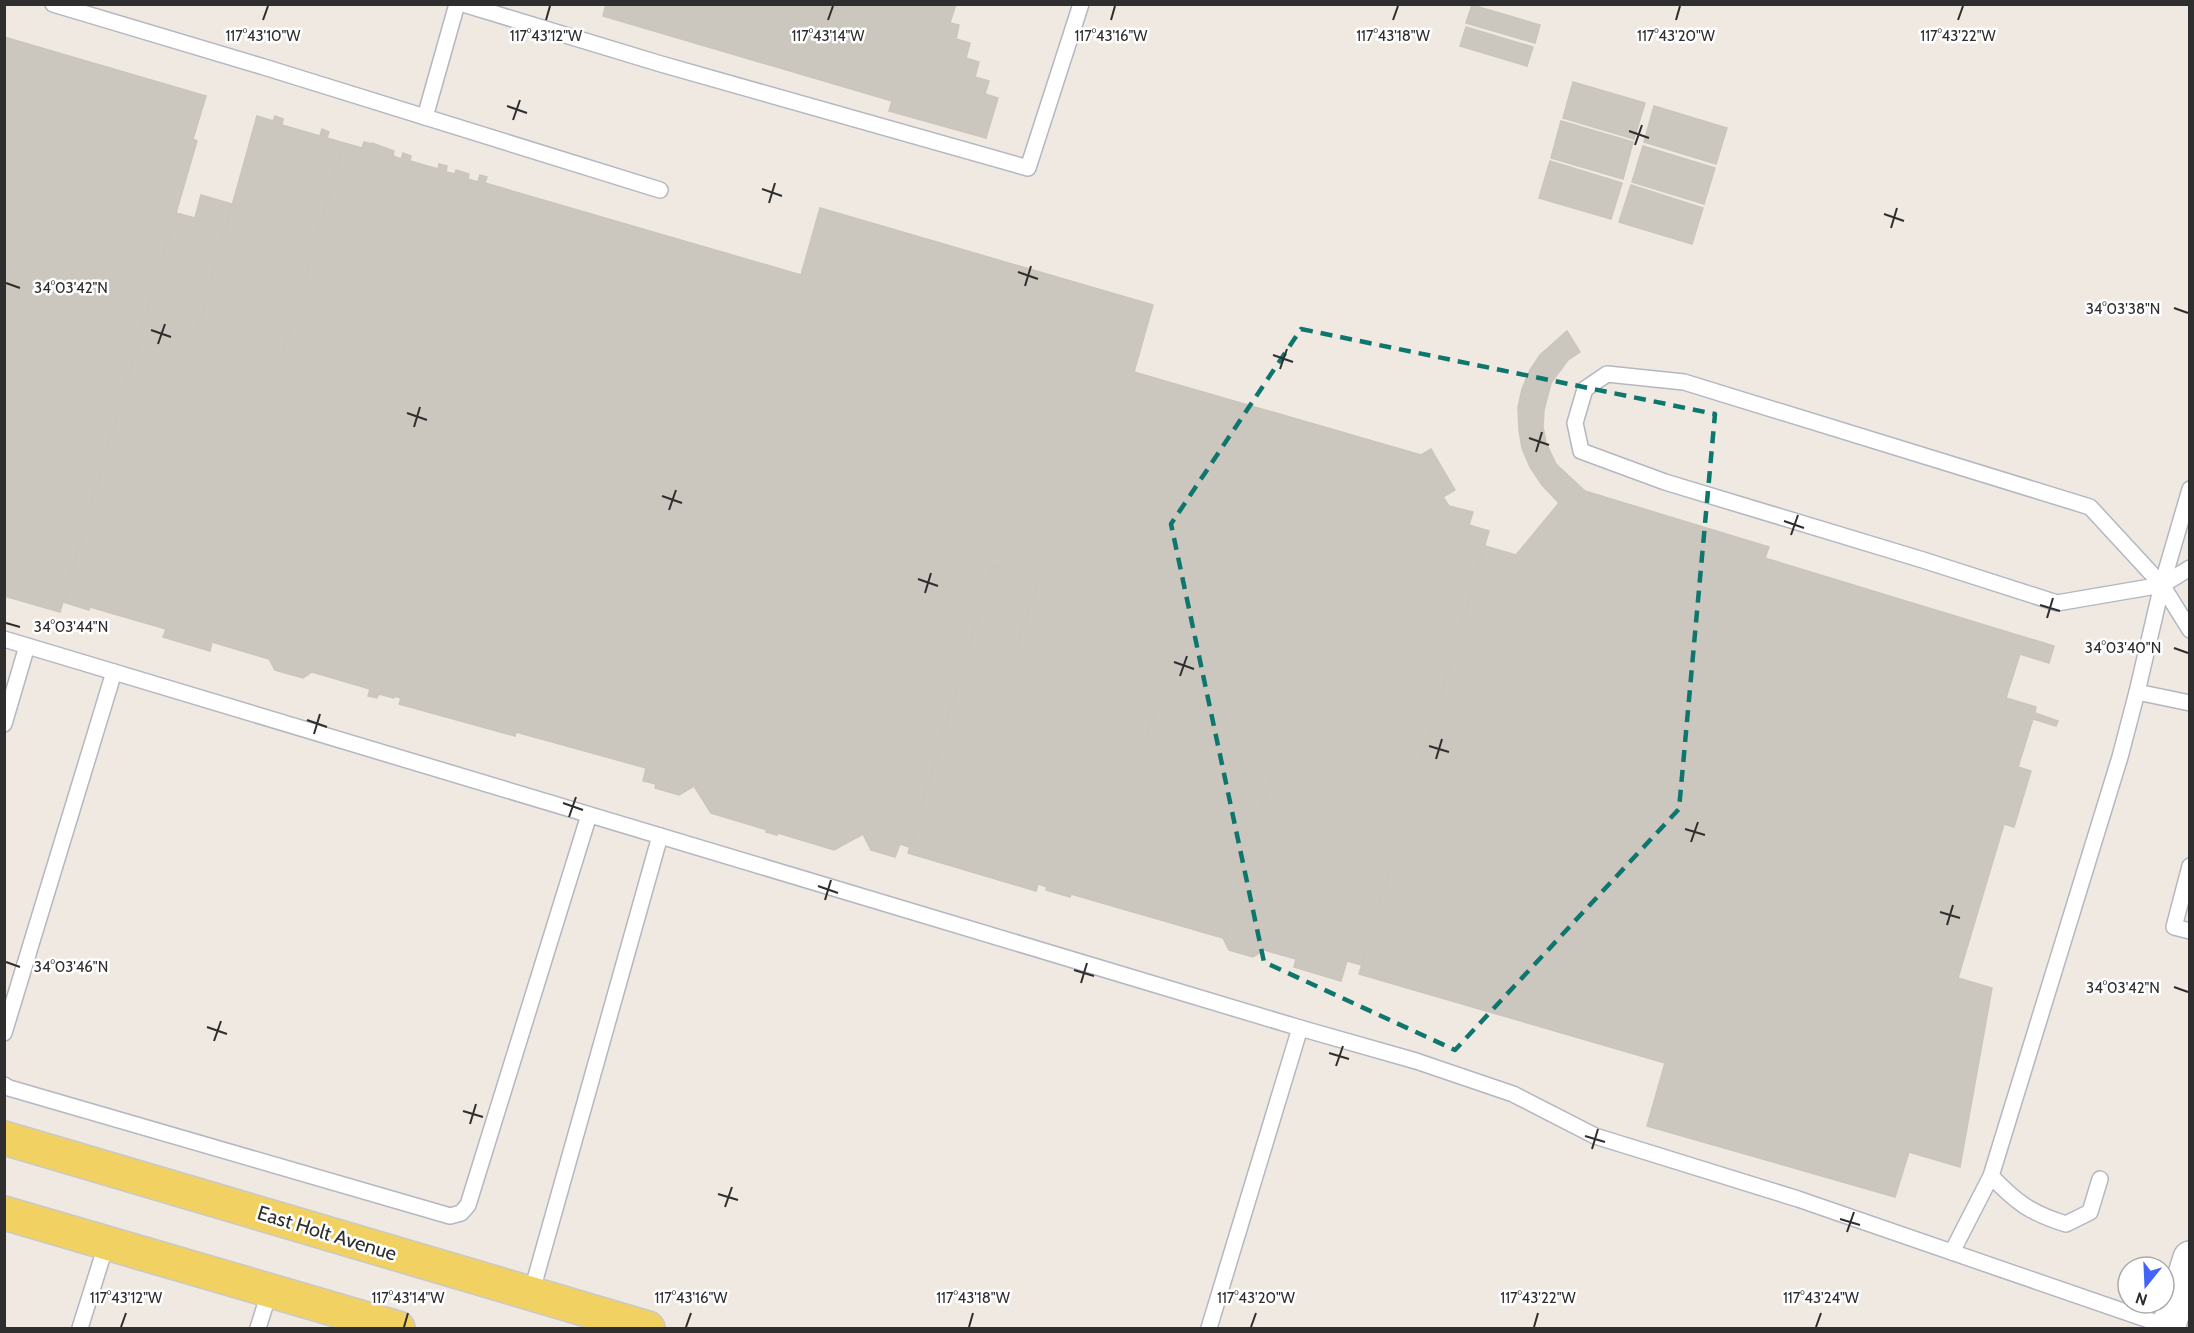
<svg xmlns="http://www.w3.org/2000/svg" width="2194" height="1333" font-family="Cabin,sans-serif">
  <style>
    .building { fill: #cbc7bf; stroke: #cbc5ba; stroke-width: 1.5 }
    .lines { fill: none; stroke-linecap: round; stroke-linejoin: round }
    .lane-casing { stroke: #b4b7c1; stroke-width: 18 }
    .secondary-casing { stroke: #b4b7c1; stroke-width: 36 }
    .primary-casing { stroke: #c9c9c9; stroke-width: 36 }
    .lane { stroke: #fff; stroke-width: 15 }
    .secondary { stroke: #fff; stroke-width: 33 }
    .primary { stroke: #f2d163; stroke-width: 33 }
    .marked { fill: none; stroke: #0f766e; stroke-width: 4.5; stroke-dasharray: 12 8; stroke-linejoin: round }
    .ticks { fill: none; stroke: #2e2e2e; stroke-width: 2 }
    .labels { text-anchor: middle; stroke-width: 5; stroke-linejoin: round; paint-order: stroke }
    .street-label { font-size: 20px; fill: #2e2e2e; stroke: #fff }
    .ticks-label { font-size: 15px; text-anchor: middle; fill: #2e2e2e; stroke: #fff; stroke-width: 5; stroke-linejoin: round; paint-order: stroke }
  </style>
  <rect width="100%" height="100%" fill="#efe9e1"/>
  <g class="building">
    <polygon points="606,4 956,4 950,23 959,25 956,39 970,43 966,58 979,62 975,77 989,81 985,94 998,98 986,138 889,111 892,101 603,16"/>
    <polygon points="1472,5 1540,25 1535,43 1466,23"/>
    <polygon points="1466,27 1533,47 1527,66 1460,46"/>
    <polygon points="4,37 206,96 193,139 197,141 60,612 4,596"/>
    <polygon points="1573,82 1645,103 1634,139 1563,118"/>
    <polygon points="1654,106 1727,128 1716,164 1644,142"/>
    <polygon points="257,116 273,121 275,116 283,119 282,125 320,136 322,129 329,132 327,138 344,143 279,367 194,342"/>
    <polygon points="1561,121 1633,142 1623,179 1551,158"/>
    <polygon points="364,142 372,144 372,143 394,151 393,156 401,159 403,153 411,156 410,161 438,169 439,164 447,166 446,172 455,174 456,170 469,174 468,179 478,182 480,175 487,177 485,183 801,275 820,208 1153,305 1134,372 1421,455 1431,449 1455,490 1443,497 1449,506 1473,512 1469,525 1489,531 1362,965 1347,961 1341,981 1294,967 1296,959 1264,950 1253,957 1229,950 1223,938 1271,777 1146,741 1159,695 1015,652 1038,579 993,566 909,847 900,844 895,857 871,850 863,834 834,850 778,833 777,835 766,832 767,830 711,813 694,786 679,795 655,788 656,784 643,781 646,768 516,732 515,736 399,704 401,698 394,696 394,698 379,694 377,698 368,696 370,689 312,672 303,678 275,670 269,659 212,642 210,651 163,637 166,629 90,607 89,610 63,602 176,213 195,218 201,195 232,204 194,342 279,367 344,143 362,148"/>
    <polygon points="1643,146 1715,168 1704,204 1632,182"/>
    <polygon points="1550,161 1622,183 1611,219 1539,198"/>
    <polygon points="1631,185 1703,208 1692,244 1619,222"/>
    <polygon points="1567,331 1580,352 1568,360 1551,383 1544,410 1543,427 1546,443 1556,464 1585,491 1769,547 1765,558 2054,646 2049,663 2020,654 2006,698 2036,707 2035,713 2058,721 2056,726 2033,719 2018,767 2031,771 2014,827 2004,824 1958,978 1992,988 1960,1167 1909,1152 1895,1197 1647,1126 1665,1063 1359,974 1485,546 1516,555 1559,503 1542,485 1530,467 1522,448 1519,430 1518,407 1522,389 1530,370 1540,355"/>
    <polygon points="993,566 1038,579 1015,652 1159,695 1146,741 1271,777 1223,938 1071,894 1070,897 1046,890 1047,887 1038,884 1036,891 908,853"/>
  </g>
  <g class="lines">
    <defs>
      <g id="lane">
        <polyline points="53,4 264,67 660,190"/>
        <polyline points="463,4 661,64 1028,168 1081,4"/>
        <polyline points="425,117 457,4"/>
        <polyline points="2190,568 2162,585 2057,603 1923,560 1665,482 1581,451 1575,423 1585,389 1607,374 1684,382 2090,507 2162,585 2190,630"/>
        <polyline points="4,639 1300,1028 1416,1061 1513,1094 1595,1136 1798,1199 2169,1327"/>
        <polyline points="2137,692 2162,585 2190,489"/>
        <polyline points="4,724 27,646"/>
        <polyline points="2190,866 2174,927 2190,931"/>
        <polyline points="4,1033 114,672"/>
        <polyline points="4,1085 9,1088 450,1216 461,1213 468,1205 589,815"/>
        <path d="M2100,1179L2090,1212L2066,1224C2030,1213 2016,1202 1991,1176L2120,757L2137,692L2190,703"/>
        <polyline points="1952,1252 1991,1176"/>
        <polyline points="531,1294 660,836"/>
        <polyline points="80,1328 107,1242"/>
        <polyline points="258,1328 270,1290"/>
        <polyline points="1209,1328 1300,1028"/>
      </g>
      <polyline id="secondary" points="2168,1328 2190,1258"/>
      <g id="primary">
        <polyline points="4,1138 648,1328"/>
        <polyline points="4,1213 398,1328"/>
      </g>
    </defs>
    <use href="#lane" class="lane-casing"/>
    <use href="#secondary" class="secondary-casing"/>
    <use href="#primary" class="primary-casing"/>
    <use href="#lane" class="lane"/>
    <use href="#secondary" class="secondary"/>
    <use href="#primary" class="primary"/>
  </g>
  <path class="marked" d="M1301,329L1715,414L1679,809L1455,1050L1264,962L1171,524Z"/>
  <path class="ticks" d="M263,20L268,6M546,20L550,6M828,20L833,6M1111,20L1115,6M1393,20L1398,6M1676,20L1680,6M1958,20L1963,6M507,106L527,113M513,120L520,100M1629,131L1649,138M1635,145L1642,125M762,189L782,196M769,203L775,183M1884,214L1904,221M1891,228L1897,208M1018,272L1038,279M6,283L20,288M1025,286L1031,266M2174,308L2188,313M151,330L171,337M158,344L165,324M1273,355L1293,362M1280,369L1287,349M407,413L427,420M414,427L420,407M1529,438L1549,445M1536,452L1542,432M662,496L682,503M669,510L676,490M1784,521L1804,528M1791,535L1798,515M918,579L938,586M925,593L931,573M2040,605L2060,611M2047,618L2053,598M6,623L20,627M2174,648L2188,653M1174,662L1194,669M1180,676L1187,656M307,720L327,727M314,734L320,714M1429,746L1449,752M1436,759L1442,739M563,803L583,810M569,817L576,797M1685,829L1705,835M1691,842L1698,822M818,886L838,893M825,900L831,880M1940,912L1960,918M1947,925L1953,905M6,962L20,967M1074,970L1094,976M1081,983L1087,963M2174,987L2188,992M207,1027L227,1034M214,1041L221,1021M1329,1053L1349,1059M1336,1066L1343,1046M463,1111L483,1117M470,1124L476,1104M1585,1136L1605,1142M1592,1149L1598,1129M718,1194L738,1200M725,1207L732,1187M1840,1219L1860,1225M1847,1232L1854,1212M121,1327L126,1313M404,1327L408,1313M686,1327L691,1313M969,1327L973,1313M1251,1327L1256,1313M1534,1327L1538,1313M1816,1327L1821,1313"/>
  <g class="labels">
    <g class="street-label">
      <text transform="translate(327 1233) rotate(17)" y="7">East Holt Avenue</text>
    </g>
  </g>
  <g class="ticks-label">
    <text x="263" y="41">117°43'10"W</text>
    <text x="546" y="41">117°43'12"W</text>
    <text x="828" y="41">117°43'14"W</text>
    <text x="1111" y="41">117°43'16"W</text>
    <text x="1393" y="41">117°43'18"W</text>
    <text x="1676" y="41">117°43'20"W</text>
    <text x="1958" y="41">117°43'22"W</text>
    <text x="71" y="293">34°03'42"N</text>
    <text x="2123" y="314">34°03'38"N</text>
    <text x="71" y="632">34°03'44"N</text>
    <text x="2123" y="653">34°03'40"N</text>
    <text x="71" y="972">34°03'46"N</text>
    <text x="2123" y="993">34°03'42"N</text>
    <text x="973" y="1303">117°43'18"W</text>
    <text x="1256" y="1303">117°43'20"W</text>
    <text x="126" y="1303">117°43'12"W</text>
    <text x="408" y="1303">117°43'14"W</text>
    <text x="691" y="1303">117°43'16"W</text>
    <text x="1538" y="1303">117°43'22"W</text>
    <text x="1821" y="1303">117°43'24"W</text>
  </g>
  <rect width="2194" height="1333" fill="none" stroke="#2e2e2e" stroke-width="12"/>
  <g transform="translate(2146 1285) rotate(198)"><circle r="28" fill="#ffffff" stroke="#ababab" stroke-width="1.5"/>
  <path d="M0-4.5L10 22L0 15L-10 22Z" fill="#4264fb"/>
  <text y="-9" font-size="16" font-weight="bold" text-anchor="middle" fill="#2e2e2e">N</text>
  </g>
</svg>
